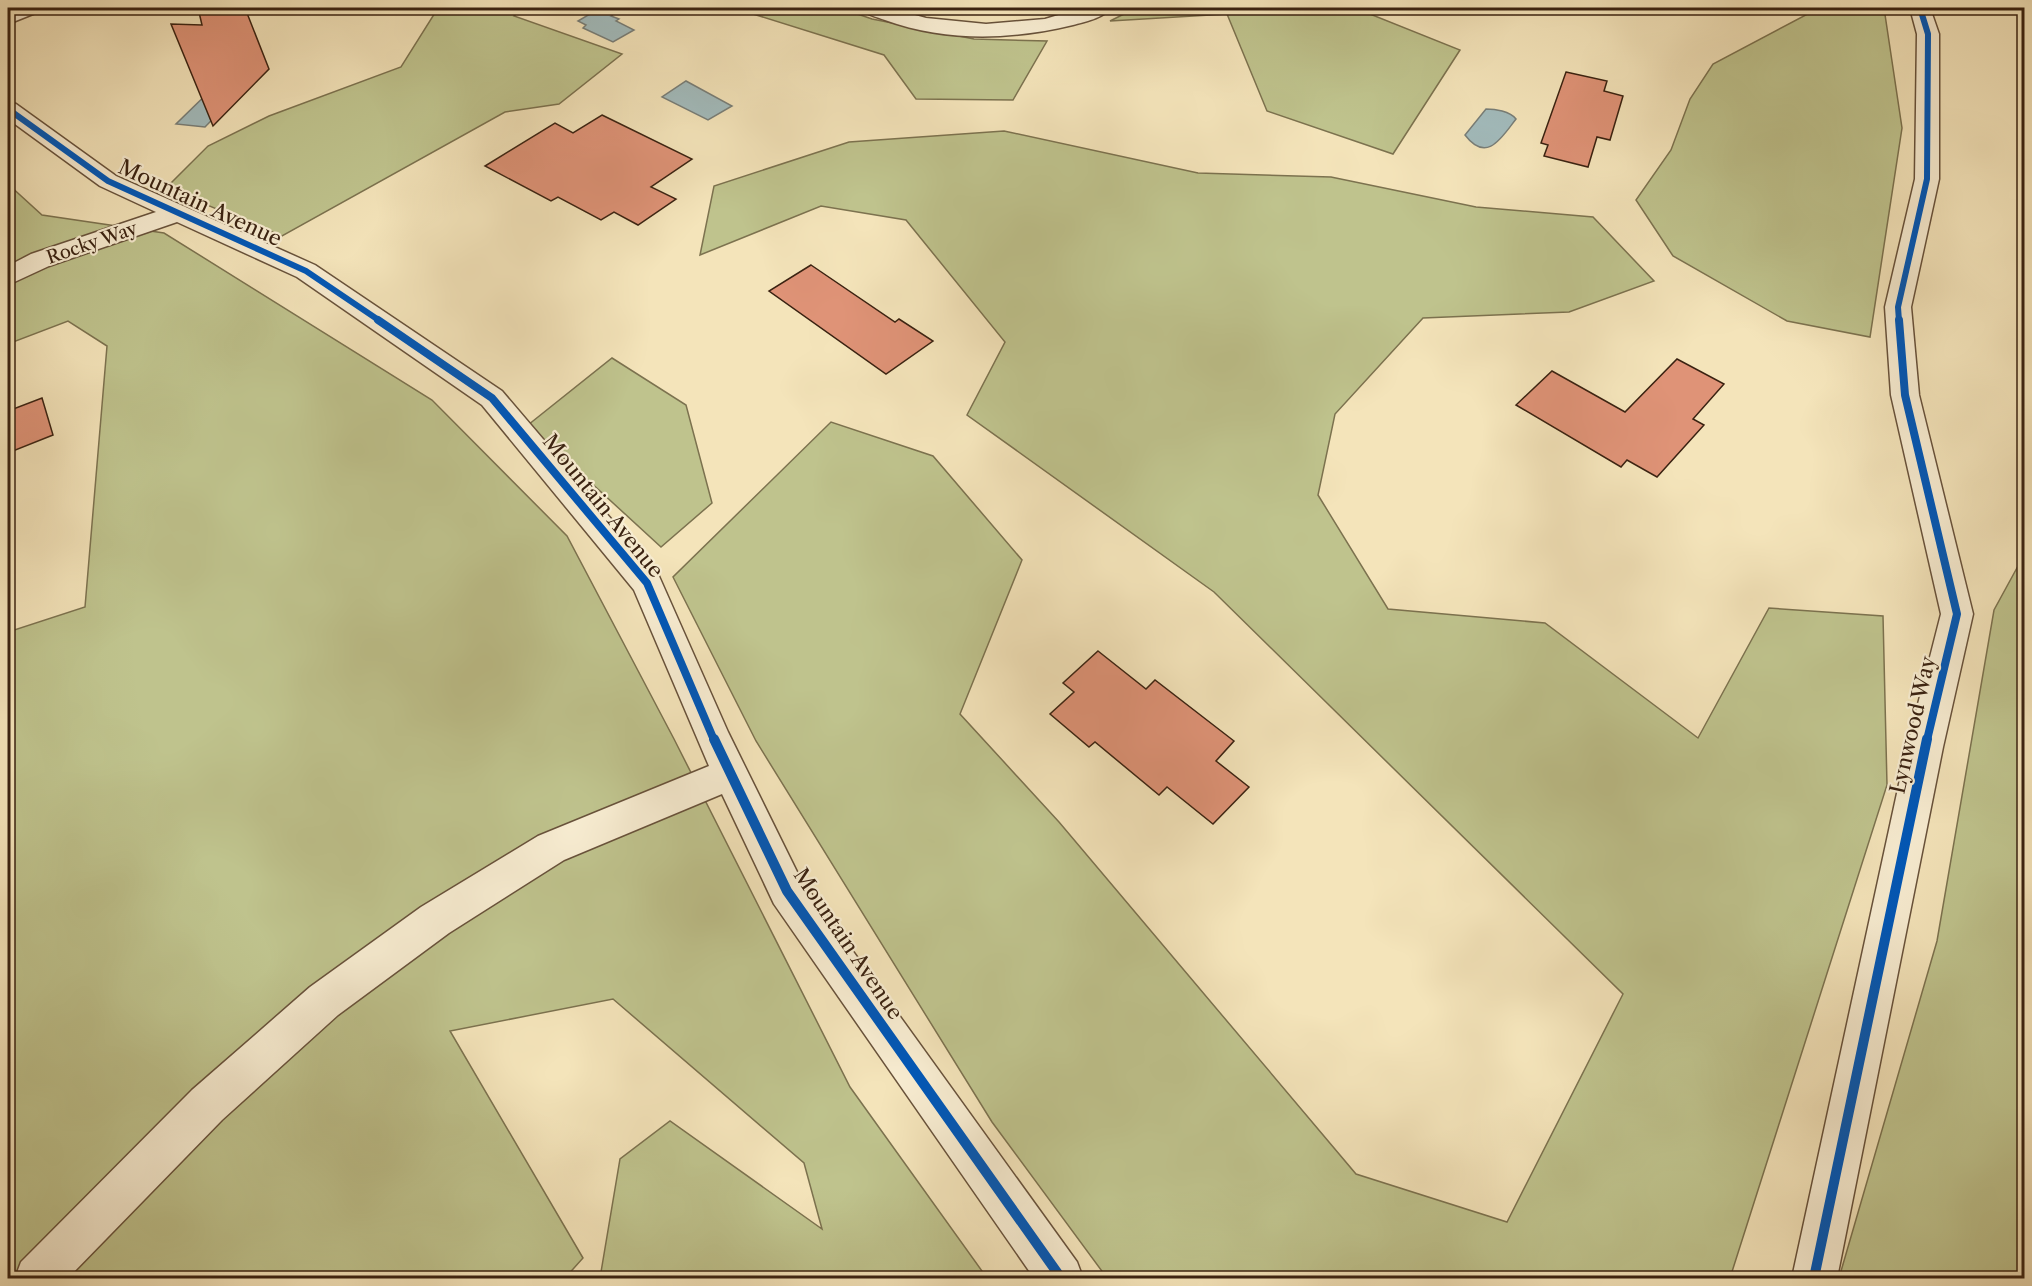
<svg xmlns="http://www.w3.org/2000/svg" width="2032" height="1286" font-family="'Libre Caslon Text',serif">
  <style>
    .green { fill: #bfc38d; stroke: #7c724f; stroke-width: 1.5 }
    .water { fill: #a2bbbc; stroke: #787e78; stroke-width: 1.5 }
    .building { fill: #df9377; stroke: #3a2211; stroke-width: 1.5 }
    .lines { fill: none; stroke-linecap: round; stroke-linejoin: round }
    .minor-casing { stroke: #68523b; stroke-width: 3 }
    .minor { fill: #f8edd2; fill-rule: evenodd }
    .cycleway-far2-casing { stroke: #f8edd2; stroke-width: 9 }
    .cycleway-far1-casing { stroke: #f8edd2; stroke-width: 12 }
    .cycleway-casing { stroke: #f8edd2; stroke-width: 14 }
    .cycleway-far2 { stroke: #0057b8; stroke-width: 6 }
    .cycleway-far1 { stroke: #0057b8; stroke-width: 8 }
    .cycleway { stroke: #0057b8; stroke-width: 10 }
    .labels { text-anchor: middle; stroke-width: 4.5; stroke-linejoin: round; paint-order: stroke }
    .far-street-label { font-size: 18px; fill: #3a2211; stroke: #f8edd2 }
    .street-label { font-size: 21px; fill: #3a2211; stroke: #f8edd2 }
  </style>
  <rect width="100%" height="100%" fill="#f4e4ba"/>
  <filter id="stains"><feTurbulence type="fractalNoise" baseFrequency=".00333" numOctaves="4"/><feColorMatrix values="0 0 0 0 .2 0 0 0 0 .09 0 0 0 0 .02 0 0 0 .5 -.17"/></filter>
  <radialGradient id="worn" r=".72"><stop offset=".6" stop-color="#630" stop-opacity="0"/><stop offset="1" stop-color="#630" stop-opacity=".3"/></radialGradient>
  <g class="green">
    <polygon points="438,8 522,8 514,16 622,54 559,104 505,112 282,236 166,188 208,146 269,116 401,67"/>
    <polygon points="734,8 840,8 872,19 974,39 1047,41 1013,100 916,99 884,55"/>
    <polygon points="1136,8 1355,8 1460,50 1393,154 1267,111 1227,14 1110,21"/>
    <polygon points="1819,8 1884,8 1902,128 1870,337 1787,321 1673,256 1636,200 1671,150 1690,99 1713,64"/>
    <polygon points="1004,131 1198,173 1331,177 1476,207 1593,217 1654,281 1569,312 1423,318 1335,414 1318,495 1388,609 1545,623 1698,738 1769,608 1883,616 1887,785 1730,1278 1107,1278 992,1122 756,741 673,577 831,422 933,456 1022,560 960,714 1059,822 1356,1174 1507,1222 1623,994 1214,592 967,415 1005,342 906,220 821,206 700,255 714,186 849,142"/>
    <polygon points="8,184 42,215 164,233 432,400 567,536 674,739 850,1087 987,1278 600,1278 620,1159 670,1121 822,1229 804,1163 613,999 450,1031 583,1258 565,1278 8,1278 8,632 85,607 107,346 68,321 8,344"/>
    <polygon points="612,358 686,405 712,503 661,547 528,425"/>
    <polygon points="2024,555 2024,1278 1839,1278 1937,941 1994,610"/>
  </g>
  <g class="water">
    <polygon points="600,8 614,14 611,16 619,19 616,21 634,30 613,42 583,28 586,25 578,21"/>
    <polygon points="686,81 732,106 708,120 662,97"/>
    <polygon points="217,84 244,87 205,127 176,124"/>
    <path d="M1486,109C1495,109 1510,111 1516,119C1502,137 1487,164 1465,135Z"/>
  </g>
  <g class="building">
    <polygon points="198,8 245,8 269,69 213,126 171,24 202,25"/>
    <polygon points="1566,72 1607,81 1604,91 1623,96 1610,140 1597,137 1588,167 1544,156 1548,145 1541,143"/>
    <polygon points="602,115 692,159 651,187 676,199 638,225 614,212 601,220 558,197 551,201 485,166 555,123 573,133"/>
    <polygon points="811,265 895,322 899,319 933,341 886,374 769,291"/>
    <polygon points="1677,359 1724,384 1693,419 1704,425 1657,477 1627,460 1621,467 1516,405 1552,371 1625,412"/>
    <polygon points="42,398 53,435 8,453 8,411"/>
    <polygon points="1098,651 1146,689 1155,680 1234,741 1216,761 1249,787 1213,824 1167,787 1159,795 1095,742 1089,747 1050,714 1074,692 1063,683"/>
  </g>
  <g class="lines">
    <defs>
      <g id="minor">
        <polygon points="15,8 41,8 38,12 8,24 8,11"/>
        <path d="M861,8H889L926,18L986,24L1045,19L1082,8H1110C1104,18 1084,22 1073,25C1011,40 946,42 885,20C877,17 866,15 861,8Z"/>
        <polygon points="1910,8 1930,8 1939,34 1939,179 1911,307 1919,395 1973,614 1943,747 1837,1278 1792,1278 1907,747 1941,614 1891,395 1885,307 1915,179 1917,34"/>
        <polygon points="8,102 16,104 116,176 315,265 502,391 658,574 728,732 800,878 1077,1262 1083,1278 1034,1278 774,904 722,794 564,860 449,933 338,1015 222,1120 68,1278 15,1278 21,1262 192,1090 310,987 421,907 538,836 709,766 634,590 482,405 297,277 177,222 49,266 8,285 8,266 31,254 156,212 100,186 8,119"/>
      </g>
    </defs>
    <use href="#minor" class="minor-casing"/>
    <use href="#minor" class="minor"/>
    <defs>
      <g id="cycleway-far2">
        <polyline points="8,109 108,181 306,271 380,321"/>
        <polyline points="1899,321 1898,307 1927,179 1928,34 1920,8"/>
      </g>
      <g id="cycleway-far1">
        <polyline points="378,320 492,398 647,583 714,740"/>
        <polyline points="1899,320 1905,395 1957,614 1927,740"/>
      </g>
      <g id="cycleway">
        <polyline points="714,739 787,891 1061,1278"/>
        <polyline points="1814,1278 1927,739"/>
      </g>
    </defs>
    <use href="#cycleway-far2" class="cycleway-far2-casing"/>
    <use href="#cycleway-far1" class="cycleway-far1-casing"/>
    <use href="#cycleway" class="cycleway-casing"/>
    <use href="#cycleway-far2" class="cycleway-far2"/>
    <use href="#cycleway-far1" class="cycleway-far1"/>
    <use href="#cycleway" class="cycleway"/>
  </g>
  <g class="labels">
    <g class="far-street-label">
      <text transform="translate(92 243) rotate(-19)" y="6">Rocky Way</text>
    </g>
    <g class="street-label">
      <text transform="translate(200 203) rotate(25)" y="7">Mountain Avenue</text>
      <text transform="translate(603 506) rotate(51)" y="7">Mountain Avenue</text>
      <text transform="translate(1913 725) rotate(-77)" y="7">Lynwood Way</text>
      <text transform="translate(848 944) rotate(56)" y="7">Mountain Avenue</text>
    </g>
  </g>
  <rect width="2032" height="1286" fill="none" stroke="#f4e4ba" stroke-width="30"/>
  <rect x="9" y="9" width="2014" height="1268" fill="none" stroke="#3a2211" stroke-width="3"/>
  <rect x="15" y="15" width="2002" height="1256" fill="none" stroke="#3a2211" stroke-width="1.5"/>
  <rect width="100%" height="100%" filter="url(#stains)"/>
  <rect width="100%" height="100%" fill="url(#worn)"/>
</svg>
